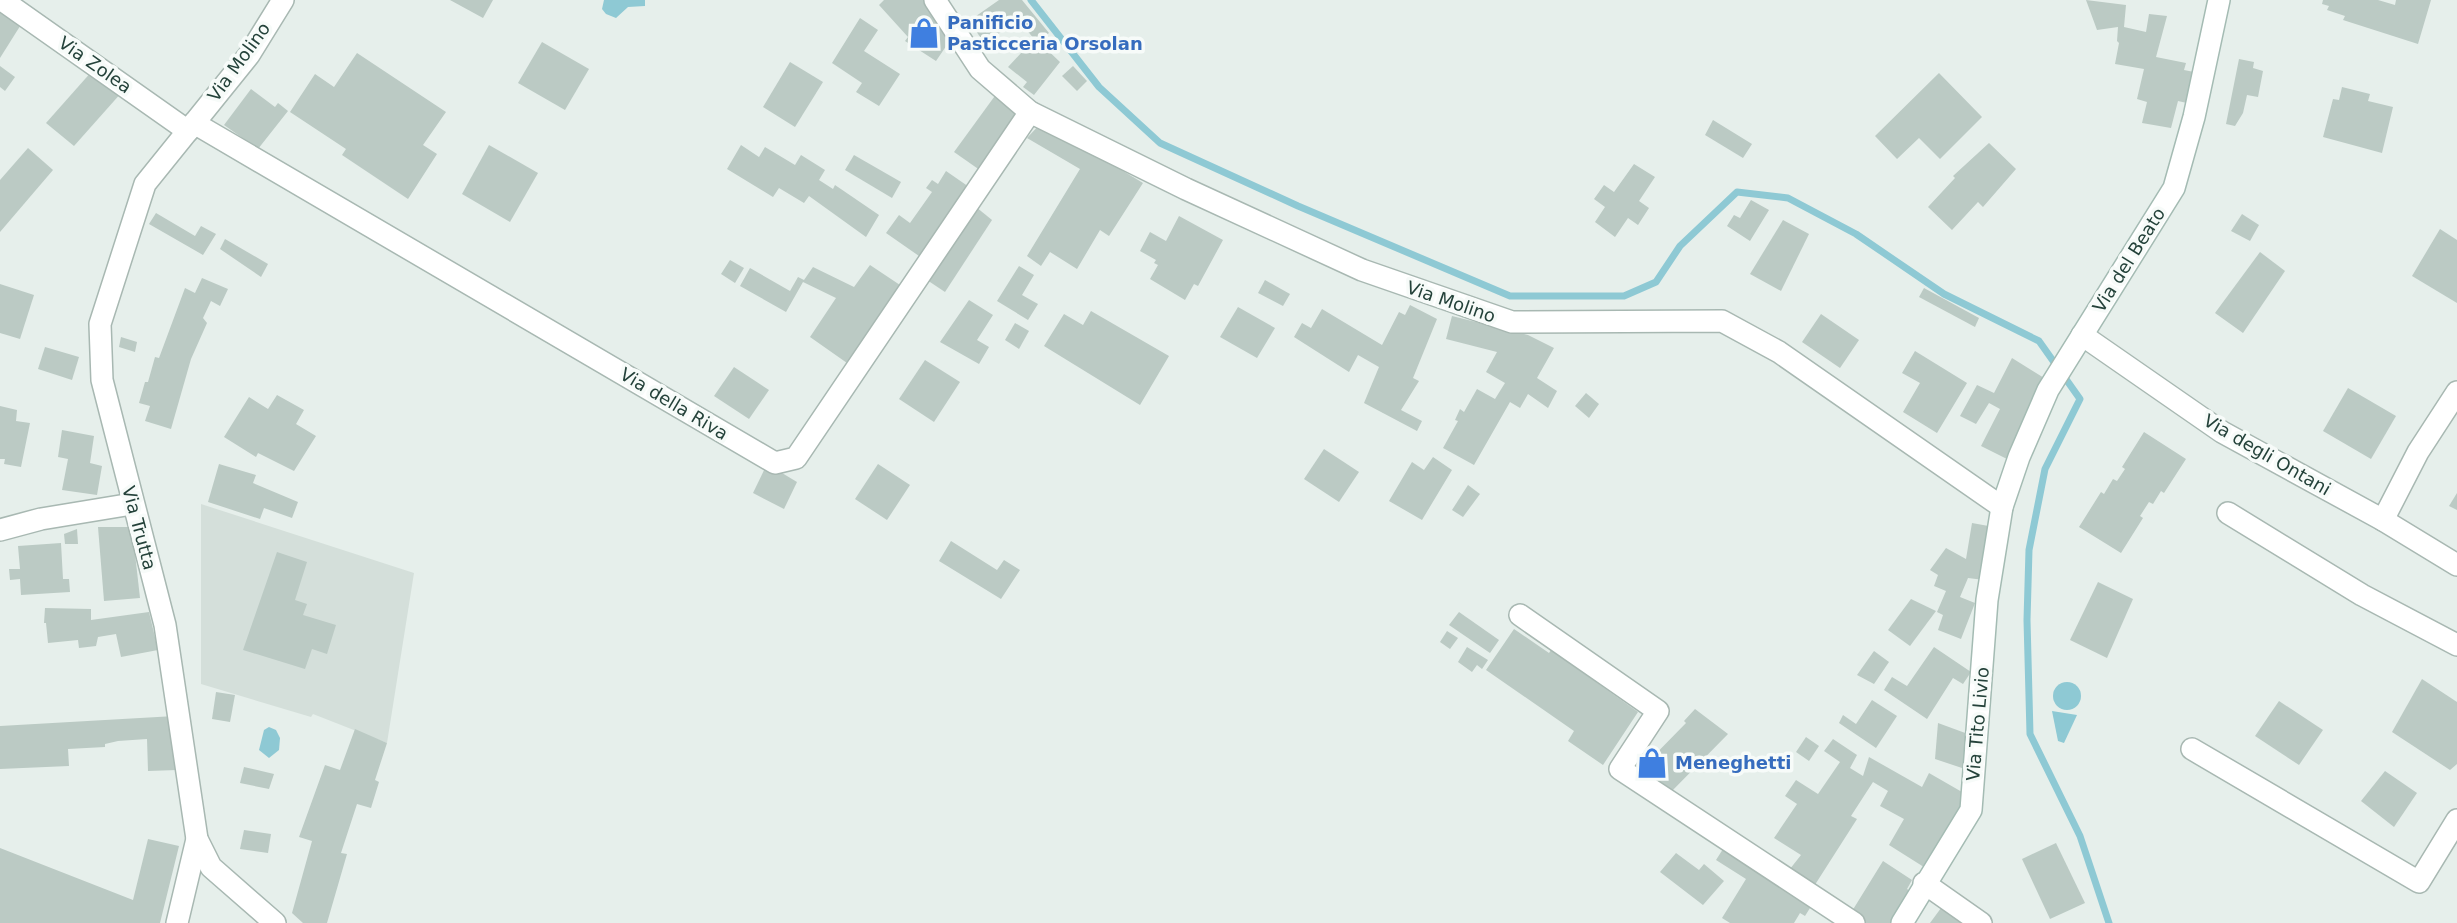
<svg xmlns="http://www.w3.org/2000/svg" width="2457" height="923" font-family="'DejaVu Sans',sans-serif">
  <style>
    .built { fill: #d4dfda }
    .water { fill: #8ec9d4 }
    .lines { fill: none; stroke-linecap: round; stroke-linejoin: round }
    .stream { stroke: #8ec9d4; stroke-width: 7 }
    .building { fill: #bbcac4 }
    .street-casing { stroke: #a8b8b2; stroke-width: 24 }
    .secondary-casing { stroke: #a4bbb3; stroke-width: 24 }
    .street { stroke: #fff; stroke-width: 21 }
    .secondary { stroke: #fff; stroke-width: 21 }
    .labels { text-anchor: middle; stroke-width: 7; stroke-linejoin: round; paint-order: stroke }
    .shop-label { font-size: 18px; font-weight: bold; fill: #366cbe; stroke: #f7fbf9; text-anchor: start }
    .street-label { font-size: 18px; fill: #24423a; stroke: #f7fbf9 }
  </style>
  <rect width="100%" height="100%" fill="#e6efeb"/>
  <polygon class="built" points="201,504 414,573 387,743 313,714 311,717 201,684"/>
  <g class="water">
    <polygon points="604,0 645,0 645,6 628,7 616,18 606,14 602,9"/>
    <circle cx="2067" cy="696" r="14"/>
    <polygon points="2052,711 2077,715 2064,743 2058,741"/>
    <polygon points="269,727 276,730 280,738 279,750 269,758 259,750 264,730"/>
  </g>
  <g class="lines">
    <polyline class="stream" points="1031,0 1099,87 1160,143 1298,206 1510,296 1624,296 1656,282 1680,246 1737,192 1788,198 1856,234 1944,294 2039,341 2080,399 2045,469 2029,550 2027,620 2030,734 2080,836 2109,923"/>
  </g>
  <g class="building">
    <polygon points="450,0 493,0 483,18"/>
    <polygon points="884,0 930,0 953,36 936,61 905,41 908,37 879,5"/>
    <polygon points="999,0 1022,0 1049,33 1038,41 1060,62 1034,95 1023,87 1027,82 1008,67 1034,39 1018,19 985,44 969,21"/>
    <polygon points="2086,0 2126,5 2124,27 2146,32 2149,14 2167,16 2156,57 2186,63 2184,70 2194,72 2187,103 2178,101 2171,128 2142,123 2147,102 2137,99 2144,69 2115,64 2119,43 2117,41 2118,27 2097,30"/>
    <polygon points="2323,0 2378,0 2395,5 2396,0 2431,0 2418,44 2343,20 2345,16 2327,10 2329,6 2322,4"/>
    <polygon points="0,8 22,23 0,58"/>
    <polygon points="860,18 878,30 864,51 900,74 879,106 856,92 862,83 832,63"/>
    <polygon points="542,42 589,69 565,110 518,83"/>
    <polygon points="357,53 446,112 423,145 437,154 408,199 342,155 346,149 290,112 315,74 334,87"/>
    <polygon points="2239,59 2254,62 2253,68 2263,71 2258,97 2247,95 2243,113 2235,126 2226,124"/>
    <polygon points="790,62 823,82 795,127 763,107"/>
    <polygon points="0,66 15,77 5,91 0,87"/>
    <polygon points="1073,66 1087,81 1077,91 1062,76"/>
    <polygon points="93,70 122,92 74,146 46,123"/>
    <polygon points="1939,73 1982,117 1940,159 1919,138 1897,159 1875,136"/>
    <polygon points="2342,87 2370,94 2368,101 2393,107 2382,153 2323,137 2333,99 2339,100"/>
    <polygon points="251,89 275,107 278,103 288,111 258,149 224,125"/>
    <polygon points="997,93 1023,111 984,173 954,152"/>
    <polygon points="1713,120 1752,144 1743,158 1705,135"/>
    <polygon points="1042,122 1143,183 1109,236 1100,230 1077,269 1050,252 1041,266 1027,256 1080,169 1027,138"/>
    <polygon points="1989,143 2016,169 1983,207 1978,202 1952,230 1928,207 1955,178 1953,176"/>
    <polygon points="489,145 538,173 510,222 462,194"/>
    <polygon points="741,145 759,157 765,147 795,165 801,155 825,170 819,180 833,189 835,185 879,215 866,237 809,196 804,203 779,188 773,197 727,169"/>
    <polygon points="28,148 53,170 0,232 0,180"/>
    <polygon points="854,155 901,182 892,198 845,170"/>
    <polygon points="1634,164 1655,177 1639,201 1649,208 1638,225 1628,218 1615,237 1595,222 1605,207 1594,199 1604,185 1614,192"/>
    <polygon points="946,171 972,189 936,241 932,238 919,256 886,233 899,215 910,223 932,192 926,188 932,180 938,184"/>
    <polygon points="1751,200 1769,210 1750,241 1727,226 1734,215 1740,218"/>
    <polygon points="976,207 992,220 945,292 927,280"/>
    <polygon points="156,213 195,236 201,226 216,234 203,255 149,224"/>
    <polygon points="2242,214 2259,225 2250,241 2231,231"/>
    <polygon points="1179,216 1223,240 1198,286 1194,284 1185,300 1150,279 1158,265 1154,263 1156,260 1140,251 1150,232 1166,241"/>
    <polygon points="1783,220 1809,234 1781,291 1750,274"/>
    <polygon points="2440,229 2457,240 2457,303 2412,276"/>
    <polygon points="225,239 268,264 261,277 220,249"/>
    <polygon points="2260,252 2285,271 2243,333 2215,313"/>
    <polygon points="730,260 744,268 735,283 721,274"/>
    <polygon points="870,265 900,285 847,363 810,337 836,298 803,282 786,312 740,286 750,268 790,291 798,277 804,280 813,267 854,287"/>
    <polygon points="1019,266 1034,275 1022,295 1038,304 1028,320 997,301"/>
    <polygon points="202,278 228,289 220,306 211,301 203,318 207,323 191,359 171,429 145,421 150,406 139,403 145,382 148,382 155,357 159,358 185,288 195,293"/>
    <polygon points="1265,280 1290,294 1283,306 1258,293"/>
    <polygon points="0,284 34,295 20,339 0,333"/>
    <polygon points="1924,288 1979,318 1975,327 1919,297"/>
    <polygon points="969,300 993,315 977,340 989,347 979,364 940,342"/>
    <polygon points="1410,305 1437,319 1413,378 1419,381 1401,410 1422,421 1417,431 1364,403 1379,367 1358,355 1349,372 1294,337 1302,323 1311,328 1322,309 1382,345 1399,312 1405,315"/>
    <polygon points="1238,307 1275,328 1257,358 1220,337"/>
    <polygon points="1091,311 1169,356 1140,405 1044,346 1064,314 1083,325"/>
    <polygon points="1821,314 1859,340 1840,368 1802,342"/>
    <polygon points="1452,316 1528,335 1554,348 1537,378 1557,391 1548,408 1528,394 1520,408 1510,402 1474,465 1443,448 1458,421 1455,420 1460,409 1464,412 1477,389 1495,399 1505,383 1486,372 1497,352 1446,339"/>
    <polygon points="1015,323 1029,331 1019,349 1005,340"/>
    <polygon points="121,337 137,342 135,352 119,347"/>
    <polygon points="45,347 79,357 72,380 38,369"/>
    <polygon points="1915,351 1967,383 1937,433 1903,412 1920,383 1902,373"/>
    <polygon points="2012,358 2049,381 2009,460 1981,446 2000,409 1989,403 1976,424 1960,416 1977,385 1994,393"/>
    <polygon points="925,360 960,382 934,422 899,399"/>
    <polygon points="734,367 769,390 749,419 714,396"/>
    <polygon points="2348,388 2396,416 2371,459 2323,431"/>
    <polygon points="1586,393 1599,404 1589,418 1575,406"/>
    <polygon points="277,395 304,410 296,424 316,436 294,471 258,453 256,457 224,437 249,397 268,409"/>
    <polygon points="0,406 17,410 16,421 30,423 21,467 4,464 5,459 0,459"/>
    <polygon points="62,430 94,436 90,463 102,466 97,495 62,490 68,459 58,457"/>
    <polygon points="2144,432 2186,459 2164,493 2161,491 2153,504 2149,502 2140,516 2143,518 2121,553 2079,527 2101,492 2104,494 2113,479 2117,481 2125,469 2122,467"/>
    <polygon points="1324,449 1359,472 1339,502 1304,479"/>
    <polygon points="1433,457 1452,470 1422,520 1389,501 1412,462 1424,470"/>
    <polygon points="219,464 256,475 253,483 298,502 292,518 264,508 260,519 208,502"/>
    <polygon points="767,464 797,482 784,509 753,493"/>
    <polygon points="878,464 910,485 887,520 855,499"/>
    <polygon points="1468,485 1480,494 1463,517 1452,510"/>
    <polygon points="2457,493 2457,510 2449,506"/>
    <polygon points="1972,523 1994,527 1984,580 1968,578 1960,597 1975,603 1961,639 1938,630 1943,615 1937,612 1946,591 1934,586 1938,575 1930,570 1946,548 1966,559"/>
    <polygon points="98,527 132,527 140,598 104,601"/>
    <polygon points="77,529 78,544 65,544 64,534"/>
    <polygon points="951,541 997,570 1004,560 1020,570 1001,599 939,561"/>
    <polygon points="61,543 63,579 69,579 70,592 21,595 20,579 10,580 9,569 20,569 18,546"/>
    <polygon points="277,552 307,562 295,600 307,604 303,615 336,625 327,654 312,649 305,669 243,650"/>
    <polygon points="2098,582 2133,599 2107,658 2070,640"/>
    <polygon points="1911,599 1936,611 1910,646 1888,630"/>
    <polygon points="45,608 91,609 91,620 149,612 158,650 121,657 116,634 98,637 96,646 79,648 78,640 48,643 46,623 44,623"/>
    <polygon points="1459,612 1499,640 1490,653 1449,625"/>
    <polygon points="1514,629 1549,653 1551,650 1638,712 1603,765 1568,741 1574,731 1486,670"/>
    <polygon points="1447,631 1458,638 1450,649 1440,642"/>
    <polygon points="1467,647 1488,660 1482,669 1477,665 1472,672 1458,662"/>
    <polygon points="1934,647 1971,672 1963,684 1953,678 1927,719 1884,690 1892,677 1907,686"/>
    <polygon points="1874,651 1889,662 1874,684 1857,675"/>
    <polygon points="2422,679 2457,702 2457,764 2450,770 2392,732"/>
    <polygon points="216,692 235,695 230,722 212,719"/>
    <polygon points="1872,700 1897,716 1876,748 1839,723 1843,715 1856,724"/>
    <polygon points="2279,701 2323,730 2299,765 2255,736"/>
    <polygon points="1695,709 1728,734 1670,793 1639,771 1686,723 1684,721"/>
    <polygon points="175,716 177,770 148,771 147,739 118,741 105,744 105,747 68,749 69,766 0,769 0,726"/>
    <polygon points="1938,723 1968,734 1965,769 1935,759"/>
    <polygon points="355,729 387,743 375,780 379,782 371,808 357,804 341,853 347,854 327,923 303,923 292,913 312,841 299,837 325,765 340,770"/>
    <polygon points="1806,737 1819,746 1809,761 1796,752"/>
    <polygon points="1833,739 1857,755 1850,768 1863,776 1869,757 1922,787 1929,773 1962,792 1960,809 1927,869 1889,845 1904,819 1880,806 1888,791 1873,782 1851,816 1857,819 1811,891 1786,874 1801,855 1774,838 1797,804 1785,796 1796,780 1818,794 1840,762 1824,751"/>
    <polygon points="244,767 274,774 269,789 240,783"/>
    <polygon points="2385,771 2417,793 2394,827 2361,801"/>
    <polygon points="244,830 271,834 268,853 240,849"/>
    <polygon points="148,839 179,846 160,923 0,923 0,848 133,900"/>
    <polygon points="2056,843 2085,903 2050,919 2022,859"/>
    <polygon points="1723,849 1797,896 1810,908 1805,916 1800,913 1794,923 1730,923 1722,918 1746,879 1716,860"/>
    <polygon points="1676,853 1699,870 1704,864 1724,881 1703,905 1660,872"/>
    <polygon points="1883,861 1912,880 1907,889 1910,891 1890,923 1860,923 1849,916"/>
    <polygon points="1944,904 1966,923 1930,923"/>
  </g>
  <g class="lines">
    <defs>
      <g id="street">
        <polyline points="2,0 188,131"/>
        <polyline points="935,0 980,69 1030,112 1186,189 1362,270 1512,322 1722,321 1779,352 2002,507"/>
        <polyline points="194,123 775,463 796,458 1030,112"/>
        <polyline points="2082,335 2222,432 2383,520 2457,565"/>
        <polyline points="2228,513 2362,595 2457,645"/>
        <polyline points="2383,520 2418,452 2457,392"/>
        <polyline points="0,530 41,519 132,504"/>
        <polyline points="1520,615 1658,711 1620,769 1854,923"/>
        <polyline points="2192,749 2419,882 2457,820"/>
        <polyline points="1924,883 1981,923"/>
        <polyline points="177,923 197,839"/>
        <polyline points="275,923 211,867 197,839 165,625 102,380 100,324 145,184 249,55 283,0"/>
      </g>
      <polyline id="secondary" points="1902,923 1971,810 1987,600 2002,507 2019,457 2048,390 2174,188 2194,117 2219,0"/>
    </defs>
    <use href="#street" class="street-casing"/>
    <use href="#secondary" class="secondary-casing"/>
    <use href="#street" class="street"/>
    <use href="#secondary" class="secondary"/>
  </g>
  <defs>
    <symbol id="shop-bare" viewBox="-9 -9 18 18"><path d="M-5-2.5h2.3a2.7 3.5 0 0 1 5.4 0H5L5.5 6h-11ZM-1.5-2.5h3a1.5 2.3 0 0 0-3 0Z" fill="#3f7fe0" stroke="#f7fbf9" stroke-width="2.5" paint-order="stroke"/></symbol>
  </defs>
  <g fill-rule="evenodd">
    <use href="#shop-bare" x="902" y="11" width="44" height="44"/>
    <use href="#shop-bare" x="1630" y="741" width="44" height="44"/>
  </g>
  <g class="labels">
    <g class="shop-label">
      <text x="947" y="29">Panificio<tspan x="947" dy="21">Pasticceria Orsolan</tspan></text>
      <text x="1675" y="769">Meneghetti</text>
    </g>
    <g class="street-label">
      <text transform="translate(239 62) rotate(-54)" y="6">Via Molino</text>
      <text transform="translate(95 65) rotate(35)" y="6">Via Zolea</text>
      <text transform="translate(2129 260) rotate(-58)" y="6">Via del Beato</text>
      <text transform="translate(1451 302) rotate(19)" y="6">Via Molino</text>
      <text transform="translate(674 404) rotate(31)" y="6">Via della Riva</text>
      <text transform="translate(2267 455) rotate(30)" y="6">Via degli Ontani</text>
      <text transform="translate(139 528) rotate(75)" y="6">Via Trutta</text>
      <text transform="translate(1978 724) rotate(-85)" y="6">Via Tito Livio</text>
    </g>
  </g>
</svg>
